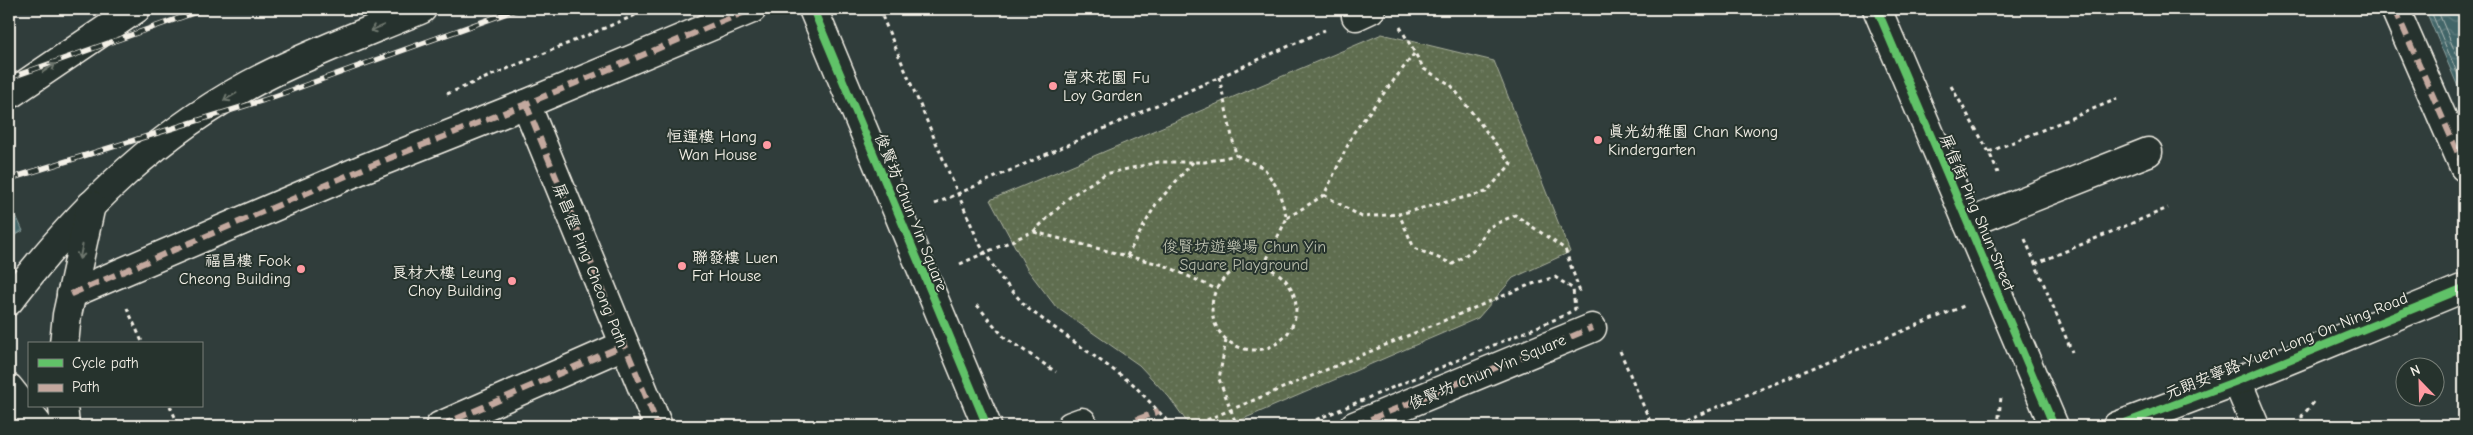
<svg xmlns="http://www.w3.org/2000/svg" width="2473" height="435" font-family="'Comic Neue','LXGW WenKai TC',sans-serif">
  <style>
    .park { fill: url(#park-dots); stroke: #a9af9c }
    .water { fill: url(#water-waves); stroke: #8a9e9c }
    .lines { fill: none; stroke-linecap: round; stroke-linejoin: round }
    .shore { stroke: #adb9b5; stroke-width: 1 }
    .minor-casing { stroke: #f4f1e8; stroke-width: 31 }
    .major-casing { stroke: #f4f1e8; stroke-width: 31 }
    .path { stroke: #f4f1e8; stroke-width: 3; stroke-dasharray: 4 4; stroke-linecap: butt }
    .minor { stroke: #26332d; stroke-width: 28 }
    .major { stroke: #26332d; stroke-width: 28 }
    .rail-casing { stroke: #f4f1e8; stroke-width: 5.5 }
    .rail { stroke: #26332d; stroke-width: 4; stroke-dasharray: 11; stroke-linecap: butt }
    .path-bridge { stroke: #f4f1e8; stroke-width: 3; stroke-dasharray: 4 4; stroke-linecap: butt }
    .quiet { stroke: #c3a89e; stroke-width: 6; stroke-dasharray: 12 6; stroke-linecap: butt }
    .cycleway-casing { stroke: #26332d; stroke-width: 11 }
    .cycleway { stroke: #61c268; stroke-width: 8 }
    .oneway { stroke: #6e766e }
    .poi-dot { fill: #ff9aa2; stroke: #26332d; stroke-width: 2 }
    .labels { text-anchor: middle; stroke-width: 4; stroke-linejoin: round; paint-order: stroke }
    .poi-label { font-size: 16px; fill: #f4f1e8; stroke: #26332d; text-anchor: start }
    .street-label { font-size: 16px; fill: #f4f1e8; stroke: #26332d }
    .park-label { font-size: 16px; fill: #b8bcab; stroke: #26332d }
  </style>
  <defs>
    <pattern id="park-dots" width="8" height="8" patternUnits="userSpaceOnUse" patternTransform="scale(1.25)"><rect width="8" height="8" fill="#5e6d4f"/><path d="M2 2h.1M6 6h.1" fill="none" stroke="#768268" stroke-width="1.8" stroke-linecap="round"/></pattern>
    <pattern id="water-waves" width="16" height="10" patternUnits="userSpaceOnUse" patternTransform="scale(1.25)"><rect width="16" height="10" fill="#436669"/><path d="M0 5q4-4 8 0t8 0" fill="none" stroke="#5f7c7e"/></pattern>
  </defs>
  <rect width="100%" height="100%" fill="#303d3b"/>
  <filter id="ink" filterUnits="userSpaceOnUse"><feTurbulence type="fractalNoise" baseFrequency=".02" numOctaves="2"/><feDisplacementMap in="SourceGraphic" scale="10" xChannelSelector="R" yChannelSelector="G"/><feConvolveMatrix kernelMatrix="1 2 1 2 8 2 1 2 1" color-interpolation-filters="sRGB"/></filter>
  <g filter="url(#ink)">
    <polygon class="park" points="1382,34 1494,61 1570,252 1513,278 1478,318 1227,426 1190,426 1169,397 1139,365 1056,307 1027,269 990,200"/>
    <g class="water">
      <polygon points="2425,9 2464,9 2464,101"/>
      <polygon points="9,200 23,231 9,239"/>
    </g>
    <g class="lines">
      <g class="shore">
        <polyline points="2430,9 2464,89"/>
        <polyline points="2437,9 2464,73"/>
      </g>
      <defs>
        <g id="minor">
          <polyline points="813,9 987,426"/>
          <polyline points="1877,9 2054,426"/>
          <polyline points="2395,9 2464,167"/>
          <polyline points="1356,16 1371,9"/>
          <polyline points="526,104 658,426"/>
          <polyline points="1968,223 2148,152"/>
          <polyline points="71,294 365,168 526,104 752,9"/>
          <polyline points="2237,381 2256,426"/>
          <polyline points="440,426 624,345"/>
          <polyline points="1071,426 1082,422"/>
          <polyline points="1354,426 1592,328"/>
          <polyline points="2117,426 2237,381 2464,288"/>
        </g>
        <g id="major">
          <polyline points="9,95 136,9"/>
          <path d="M9,301C82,206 163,126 272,73C321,49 372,30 422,9"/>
          <polyline points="64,344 67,315 91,205"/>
          <polyline points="9,388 39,426"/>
          <polyline points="63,406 65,426"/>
        </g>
      </defs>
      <use href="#minor" class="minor-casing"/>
      <use href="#major" class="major-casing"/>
      <g class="path">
        <polyline points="1400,27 1424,69 1451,85 1511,164 1486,192 1399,214 1414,248 1453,264 1474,249 1489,227 1515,215 1565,249 1581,295"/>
        <polyline points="1219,77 1236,155 1264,168 1278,189 1287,218 1263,267"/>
        <polyline points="1951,86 1989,152 1998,173"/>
        <polyline points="447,94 650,9"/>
        <polyline points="1989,152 2117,99"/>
        <polyline points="1324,195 1362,217 1399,214"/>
        <polyline points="935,204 1325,30"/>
        <polyline points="1287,218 1324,195 1354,132 1414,54"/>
        <polyline points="1034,232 1127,256 1156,204 1193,162"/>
        <polyline points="2025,239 2072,352"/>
        <polyline points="1127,256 1164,265 1216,289"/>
        <polyline points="960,264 1034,231 1071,196 1105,174 1159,162 1205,162 1236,155"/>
        <polyline points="2035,264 2168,208"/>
        <circle cx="1254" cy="308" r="42"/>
        <polyline points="977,305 1004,337 1056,372"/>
        <polyline points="127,308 143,344"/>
        <polyline points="1226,340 1219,379 1237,426"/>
        <polyline points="1620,351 1652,426"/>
        <polyline points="170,406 179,426"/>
        <polyline points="1671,426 1964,306"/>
        <polyline points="1998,426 2001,397"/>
        <polyline points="2303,426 2302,416 2315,401"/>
      </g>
      <use href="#minor" class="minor"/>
      <use href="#major" class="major"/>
      <defs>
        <g id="rail">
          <polyline points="9,78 205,9"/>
          <polyline points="9,179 264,100 518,9"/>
        </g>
      </defs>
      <use href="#rail" class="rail-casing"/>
      <use href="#rail" class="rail"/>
      <g class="path-bridge">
        <polyline points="879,9 979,243 1000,277 1027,308 1133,384 1172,426"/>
        <polyline points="1192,426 1529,285 1555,277 1573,289 1575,309 1563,316 1301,426"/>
      </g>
      <g class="quiet">
        <polyline points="2395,9 2464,167"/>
        <polyline points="526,104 658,426"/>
        <polyline points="71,294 365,168 526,104 752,9"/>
        <polyline points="440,426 624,345"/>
        <polyline points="1120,426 1159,411"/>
        <polyline points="1354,426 1592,328"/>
      </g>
      <defs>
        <g id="cycleway">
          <polyline points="813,9 987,426"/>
          <polyline points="1877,9 2054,426"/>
          <polyline points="2117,426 2237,381 2464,288"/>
        </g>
      </defs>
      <use href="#cycleway" class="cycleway-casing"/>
      <use href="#cycleway" class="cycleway"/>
    </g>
    <defs><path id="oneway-shaft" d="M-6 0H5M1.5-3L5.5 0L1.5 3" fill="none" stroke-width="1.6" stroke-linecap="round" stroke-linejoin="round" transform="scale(1.25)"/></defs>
    <g class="oneway">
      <use href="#oneway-shaft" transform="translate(377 28) rotate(157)"/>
      <use href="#oneway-shaft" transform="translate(49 68) rotate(-34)"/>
      <use href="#oneway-shaft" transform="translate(230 97) rotate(150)"/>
      <use href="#oneway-shaft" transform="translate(81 252) rotate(102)"/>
    </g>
  </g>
  <g class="poi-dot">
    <circle cx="1053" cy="86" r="5"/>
    <circle cx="1598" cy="140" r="5"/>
    <circle cx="767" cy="145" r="5"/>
    <circle cx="682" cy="266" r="5"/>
    <circle cx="301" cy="269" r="5"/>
    <circle cx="512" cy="281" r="5"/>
  </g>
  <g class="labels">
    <g class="poi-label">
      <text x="1063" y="83">富來花園 Fu<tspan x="1063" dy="18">Loy Garden</tspan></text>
      <text x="1608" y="137">真光幼稚園 Chan Kwong<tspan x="1608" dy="18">Kindergarten</tspan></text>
      <text x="757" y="142" text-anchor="end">恒運樓 Hang<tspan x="757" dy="18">Wan House</tspan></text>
      <text x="692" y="263">聯發樓 Luen<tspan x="692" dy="18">Fat House</tspan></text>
      <text x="291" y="266" text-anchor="end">福昌樓 Fook<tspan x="291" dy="18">Cheong Building</tspan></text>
      <text x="502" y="278" text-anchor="end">良材大樓 Leung<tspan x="502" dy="18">Choy Building</tspan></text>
    </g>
    <g class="street-label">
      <text transform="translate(912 212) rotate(68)" y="6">俊賢坊 Chun Yin Square</text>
      <text transform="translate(1978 212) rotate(67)" y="6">屏信街 Ping Shun Street</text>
      <text transform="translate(591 265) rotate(68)" y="6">屏昌徑 Ping Cheong Path</text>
      <text transform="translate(2286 345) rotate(-22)" y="6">元朗安寧路 Yuen Long On Ning Road</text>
      <text transform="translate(1487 371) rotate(-23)" y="6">俊賢坊 Chun Yin Square</text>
    </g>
    <g class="park-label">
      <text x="1244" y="252">俊賢坊遊樂場 Chun Yin<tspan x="1244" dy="18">Square Playground</tspan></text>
    </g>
  </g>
  <rect width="2473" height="435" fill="none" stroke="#26332d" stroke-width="30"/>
  <rect x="15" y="15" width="2443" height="405" fill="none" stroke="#f4f1e8" stroke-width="2" filter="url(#ink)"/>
  <rect x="28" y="342" width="175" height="65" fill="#26332d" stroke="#787f78"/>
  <rect x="38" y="359" width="25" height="8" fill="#61c268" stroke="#787f78"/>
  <text x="72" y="368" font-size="15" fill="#f4f1e8">Cycle path</text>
  <rect x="38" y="384" width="25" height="8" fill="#c3a89e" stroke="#787f78"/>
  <text x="72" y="392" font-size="15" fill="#f4f1e8">Path</text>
  <g transform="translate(2420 382) rotate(337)"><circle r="24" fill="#26332d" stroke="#787f78"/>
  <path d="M0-4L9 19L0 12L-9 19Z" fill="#ff9aa2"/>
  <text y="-8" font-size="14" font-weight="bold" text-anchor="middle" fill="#f4f1e8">N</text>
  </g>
</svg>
